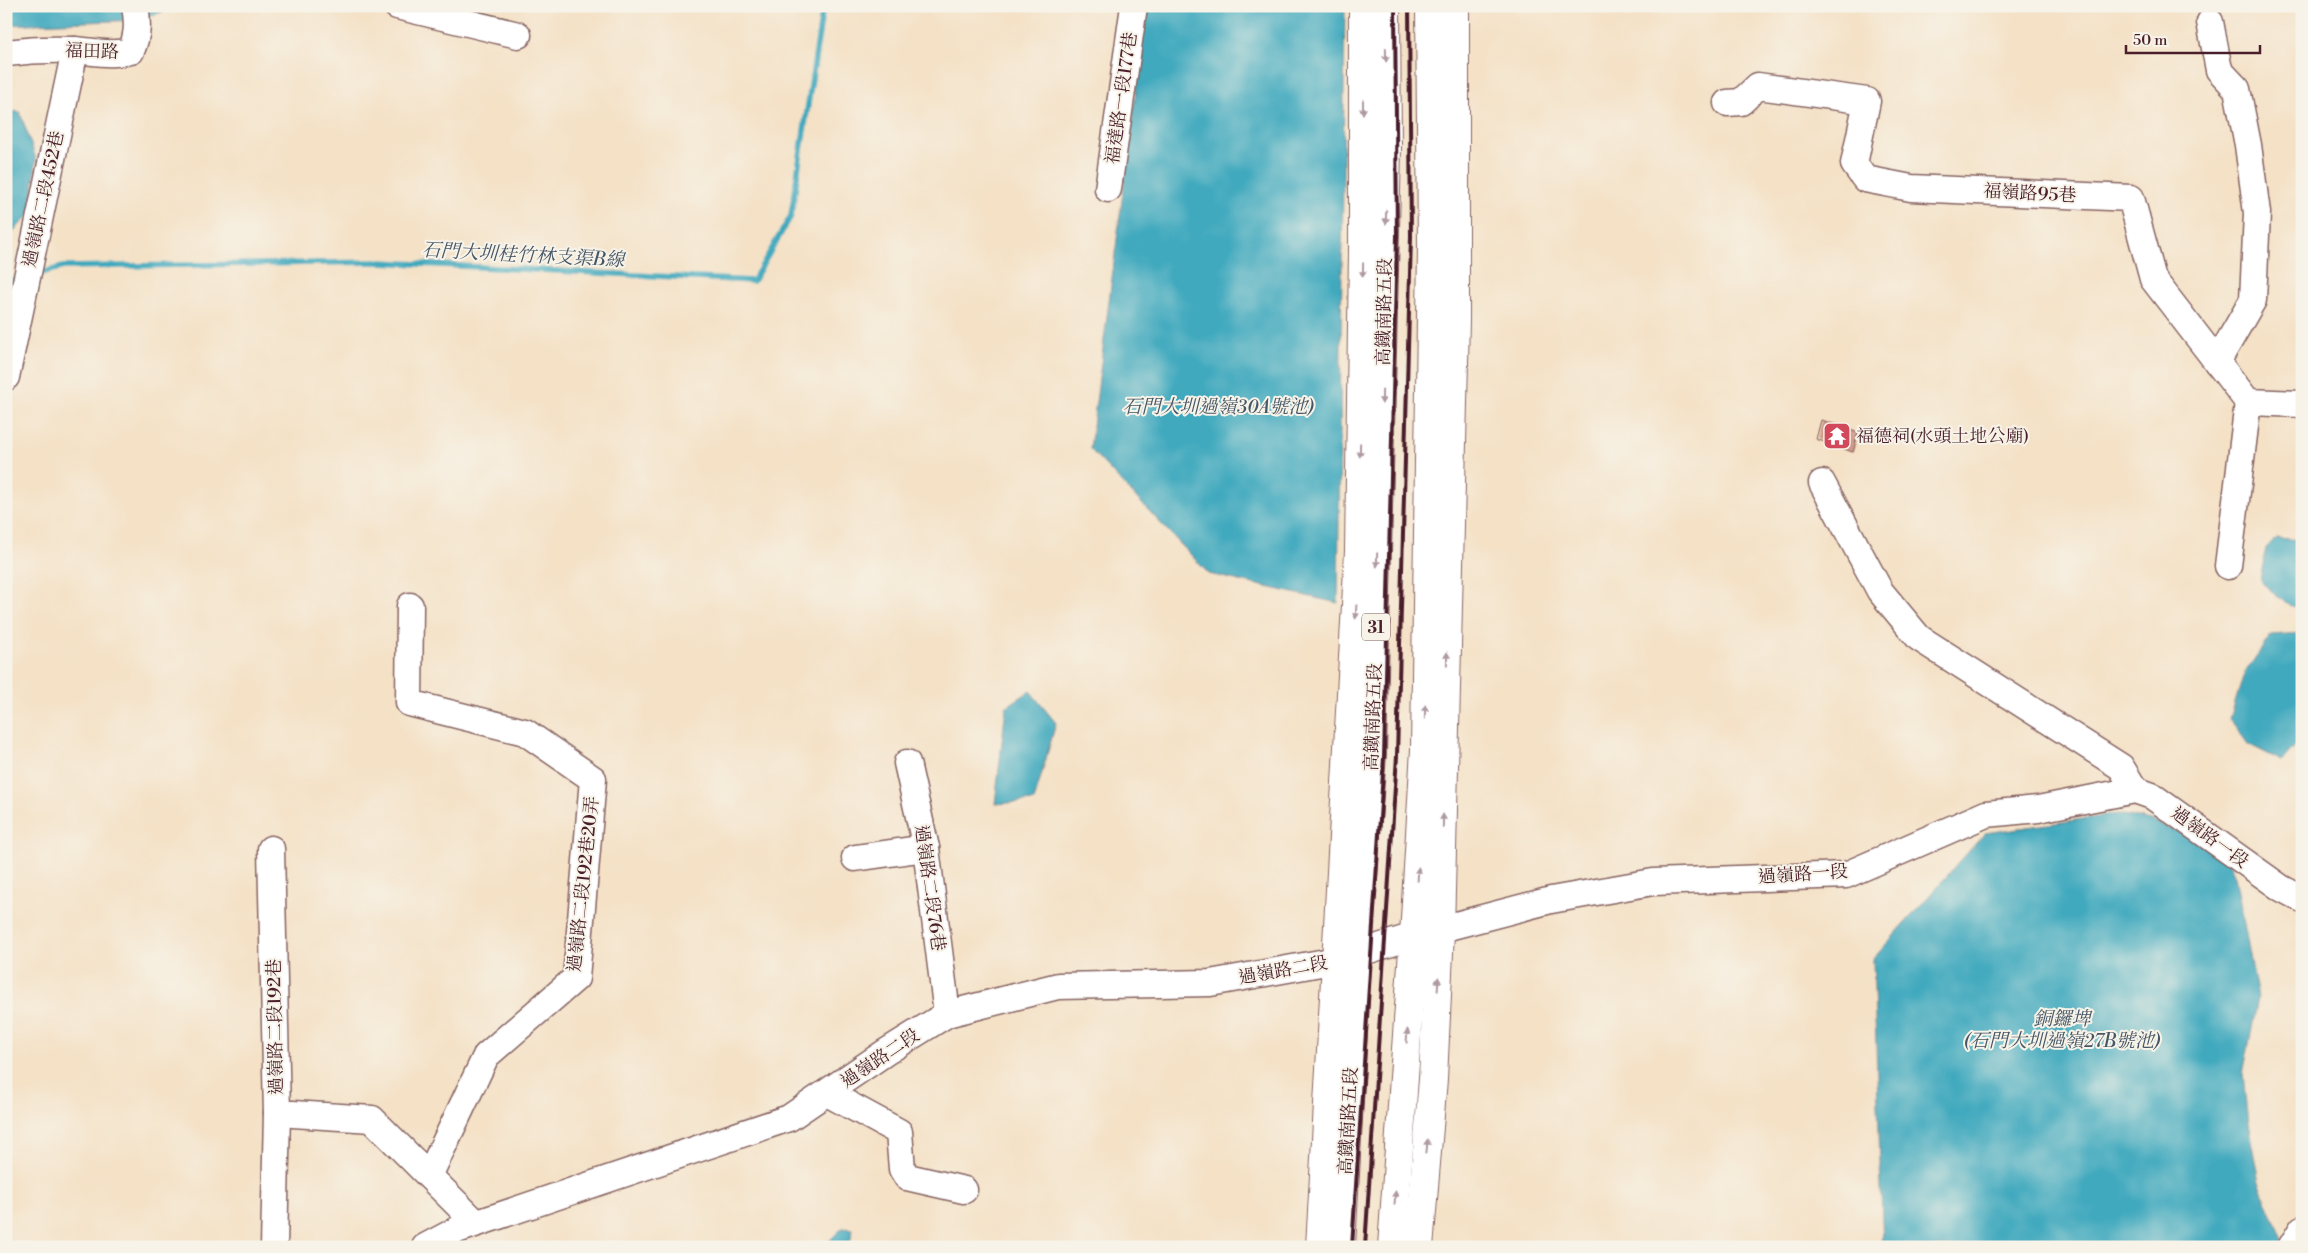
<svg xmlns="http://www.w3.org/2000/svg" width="2308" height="1253" font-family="'Libre Bodoni','Noto Serif TC',serif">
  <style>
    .water { fill: #3fa9be; stroke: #446474 }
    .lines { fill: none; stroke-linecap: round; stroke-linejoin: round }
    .stream { stroke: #3fa9be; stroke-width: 5.5 }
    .building { fill: #cf9b89 }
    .minor-casing { stroke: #866361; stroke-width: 29 }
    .major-casing { stroke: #866361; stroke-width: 30 }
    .minor { stroke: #fff; stroke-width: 26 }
    .major { stroke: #fff; stroke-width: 28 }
    .rail { stroke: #4a1f2b; stroke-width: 4 }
    .oneway { fill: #ae9aa0 }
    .labels { text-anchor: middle; stroke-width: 4; stroke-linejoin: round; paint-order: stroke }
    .shield { fill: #f7f3e8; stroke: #7e5f64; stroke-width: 1 }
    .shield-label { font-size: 16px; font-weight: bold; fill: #4a1f2b }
    .street-label { font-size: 18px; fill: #4a1f2b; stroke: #f7f3e8 }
    .poi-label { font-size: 18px; fill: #4a1f2b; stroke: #f7f3e8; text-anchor: start }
    .water-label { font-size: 19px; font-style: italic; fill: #465666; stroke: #f7f3e8 }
  </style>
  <rect width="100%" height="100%" fill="#f7f3e8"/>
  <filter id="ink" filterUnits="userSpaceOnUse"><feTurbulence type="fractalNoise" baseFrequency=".02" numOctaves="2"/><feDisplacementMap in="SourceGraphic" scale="10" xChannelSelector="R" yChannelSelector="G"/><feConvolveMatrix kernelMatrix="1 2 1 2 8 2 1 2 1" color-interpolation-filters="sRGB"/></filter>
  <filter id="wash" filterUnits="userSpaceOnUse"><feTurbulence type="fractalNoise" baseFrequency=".0096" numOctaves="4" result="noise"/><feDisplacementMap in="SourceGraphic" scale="20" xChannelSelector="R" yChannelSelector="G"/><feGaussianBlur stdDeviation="1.12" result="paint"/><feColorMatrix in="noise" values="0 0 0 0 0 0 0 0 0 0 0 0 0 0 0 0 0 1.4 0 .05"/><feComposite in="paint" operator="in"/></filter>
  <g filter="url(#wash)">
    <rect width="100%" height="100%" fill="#f4e1c6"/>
    <g class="water">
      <polygon points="6,6 169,6 170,9 139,20 6,25"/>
      <polygon points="1147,6 1345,6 1338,603 1209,574 1090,449"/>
      <polygon points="6,111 20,112 36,159 31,213 6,239"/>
      <polygon points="2277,538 2302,540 2302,608 2288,605 2260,581 2266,548"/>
      <polygon points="2302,633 2302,738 2282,761 2248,744 2230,719 2244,674 2271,635"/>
      <polygon points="1030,691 1056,723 1034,801 995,804 1006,707"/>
      <polygon points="2118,814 2155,822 2223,850 2235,876 2258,998 2243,1074 2248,1124 2259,1182 2282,1239 2279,1247 1883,1247 1873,959 1985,833"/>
      <polygon points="842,1228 853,1229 849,1247 823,1247"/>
    </g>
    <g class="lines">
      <g class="stream">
        <polyline points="34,275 63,267 379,262 753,281 791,216 823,6"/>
        <polyline points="6,282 20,278"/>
      </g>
    </g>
    <g id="blocks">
      <polygon class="building" points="1821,420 1858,433 1853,452 1816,439"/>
    </g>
  </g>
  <g filter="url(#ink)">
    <use href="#blocks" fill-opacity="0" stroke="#866361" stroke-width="1"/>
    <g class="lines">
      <defs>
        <g id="minor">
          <polyline points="397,6 518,35"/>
          <polyline points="2210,22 2219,70 2237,89 2248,145 2257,213 2253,300 2217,362"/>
          <path d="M6,53C29,50 50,49 73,50C92,51 111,56 131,51C138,35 138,23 135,6"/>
          <polyline points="1727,103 1741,102 1758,86 1867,101 1854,164 1865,179 1911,188 2131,198 2153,279 2248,402 2302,404"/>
          <polyline points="1108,189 1134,6"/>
          <polyline points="6,377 75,50"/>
          <polyline points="1822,483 1880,591 1919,638 2121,767 2135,790"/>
          <polyline points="2228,566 2248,402"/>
          <polyline points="410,606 409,703 525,732 593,779 576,978 486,1056 429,1176"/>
          <polyline points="907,763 926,848 947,1014"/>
          <polyline points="271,849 277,1113 372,1119 476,1223"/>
          <polyline points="855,858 926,848"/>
          <polyline points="827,1093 899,1132 902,1169 907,1177 964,1190"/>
          <polyline points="274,1247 277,1113"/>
          <polyline points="425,1247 457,1230 789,1118 886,1052 947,1014 1058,986 1210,983 1337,960 1414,936 1551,900 1653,882 1846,875 1986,814 2038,809 2135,790 2152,796 2281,888 2302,899"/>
          <polyline points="2291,1247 2302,1229"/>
        </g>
        <g id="major">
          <polyline points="1320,1247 1359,551 1363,250 1363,6"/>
          <polyline points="1341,1247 1357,955 1372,754 1387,149 1386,6"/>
          <polyline points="1392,1247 1414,936 1425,749 1432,246 1430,6"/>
          <polyline points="1419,1247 1433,1079 1440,931 1455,321 1455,6"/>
        </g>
      </defs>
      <use href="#minor" class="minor-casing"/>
      <use href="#major" class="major-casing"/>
      <use href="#minor" class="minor"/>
      <use href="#major" class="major"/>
      <g class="rail">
        <polyline points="1352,1247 1384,757 1397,236 1395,6"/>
        <polyline points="1365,1247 1397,756 1411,236 1409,6"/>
      </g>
    </g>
    <defs><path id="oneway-solid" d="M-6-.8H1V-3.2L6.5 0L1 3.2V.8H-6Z" transform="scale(1.25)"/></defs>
    <g class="oneway">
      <use href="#oneway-solid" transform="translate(1386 55) rotate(89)"/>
      <use href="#oneway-solid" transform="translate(1363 107) rotate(90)"/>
      <use href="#oneway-solid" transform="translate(1386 217) rotate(91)"/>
      <use href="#oneway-solid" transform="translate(1363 270) rotate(91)"/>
      <use href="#oneway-solid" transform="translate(1382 397) rotate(91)"/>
      <use href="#oneway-solid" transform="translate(1360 450) rotate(91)"/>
      <use href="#oneway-solid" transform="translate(1377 560) rotate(91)"/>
      <use href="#oneway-solid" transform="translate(1356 612) rotate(93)"/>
      <use href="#oneway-solid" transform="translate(1447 659) rotate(-89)"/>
      <use href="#oneway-solid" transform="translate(1425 712) rotate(-89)"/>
      <use href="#oneway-solid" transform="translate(1443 821) rotate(-89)"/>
      <use href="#oneway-solid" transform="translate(1418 874) rotate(-87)"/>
      <use href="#oneway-solid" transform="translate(1438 984) rotate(-87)"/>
      <use href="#oneway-solid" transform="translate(1407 1036) rotate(-86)"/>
      <use href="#oneway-solid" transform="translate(1427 1146) rotate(-85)"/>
      <use href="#oneway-solid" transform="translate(1395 1198) rotate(-86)"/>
    </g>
  </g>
  <defs>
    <symbol id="temple-square" viewBox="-11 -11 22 22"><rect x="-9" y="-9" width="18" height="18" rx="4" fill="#d1495b" stroke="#f7f3e8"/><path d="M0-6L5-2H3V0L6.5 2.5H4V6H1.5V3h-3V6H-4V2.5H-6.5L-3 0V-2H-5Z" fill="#fff"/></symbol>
  </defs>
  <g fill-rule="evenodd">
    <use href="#temple-square" x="1821" y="420" width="32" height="32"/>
  </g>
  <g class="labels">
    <rect class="shield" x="1362" y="613.5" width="28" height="27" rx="4"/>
    <g class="shield-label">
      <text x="1376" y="633">31</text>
    </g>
    <g class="street-label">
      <text transform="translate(92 51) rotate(2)" y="6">福田路</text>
      <text transform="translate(1121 98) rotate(-82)" y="6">福達路一段177巷</text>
      <text transform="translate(2030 193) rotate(3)" y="6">福嶺路95巷</text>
      <text transform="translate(43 199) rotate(-78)" y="6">過嶺路二段452巷</text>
      <text transform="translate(1384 312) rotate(-89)" y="6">高鐵南路五段</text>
      <text transform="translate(1373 717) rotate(-88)" y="6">高鐵南路五段</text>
      <text transform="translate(2210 837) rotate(36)" y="6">過嶺路一段</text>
      <text transform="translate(1803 874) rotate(-4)" y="6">過嶺路一段</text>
      <text transform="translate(583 884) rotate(-84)" y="6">過嶺路二段192巷20弄</text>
      <text transform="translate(930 888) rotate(82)" y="6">過嶺路二段76巷</text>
      <text transform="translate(1283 970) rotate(-10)" y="6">過嶺路二段</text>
      <text transform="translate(275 1027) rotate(-91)" y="6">過嶺路二段192巷</text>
      <text transform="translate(880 1058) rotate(-34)" y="6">過嶺路二段</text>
      <text transform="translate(1348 1121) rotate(-87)" y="6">高鐵南路五段</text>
    </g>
    <g class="poi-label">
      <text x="1856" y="442">福德祠(水頭土地公廟)</text>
    </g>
    <g class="water-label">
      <text transform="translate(523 254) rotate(3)" y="7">石門大圳桂竹林支渠B線</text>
      <text x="1218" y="413">石門大圳過嶺30A號池)</text>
      <text x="2062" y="1025">銅鑼埤<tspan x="2062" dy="22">(石門大圳過嶺27B號池)</tspan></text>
    </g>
  </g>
  <rect width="2308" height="1253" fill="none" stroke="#f7f3e8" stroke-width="25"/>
  <path d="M2126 45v8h134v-8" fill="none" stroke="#4a1f2b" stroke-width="2.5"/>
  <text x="2133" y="45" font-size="15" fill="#4a1f2b" stroke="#f7f3e8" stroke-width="4" paint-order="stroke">50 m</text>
</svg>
